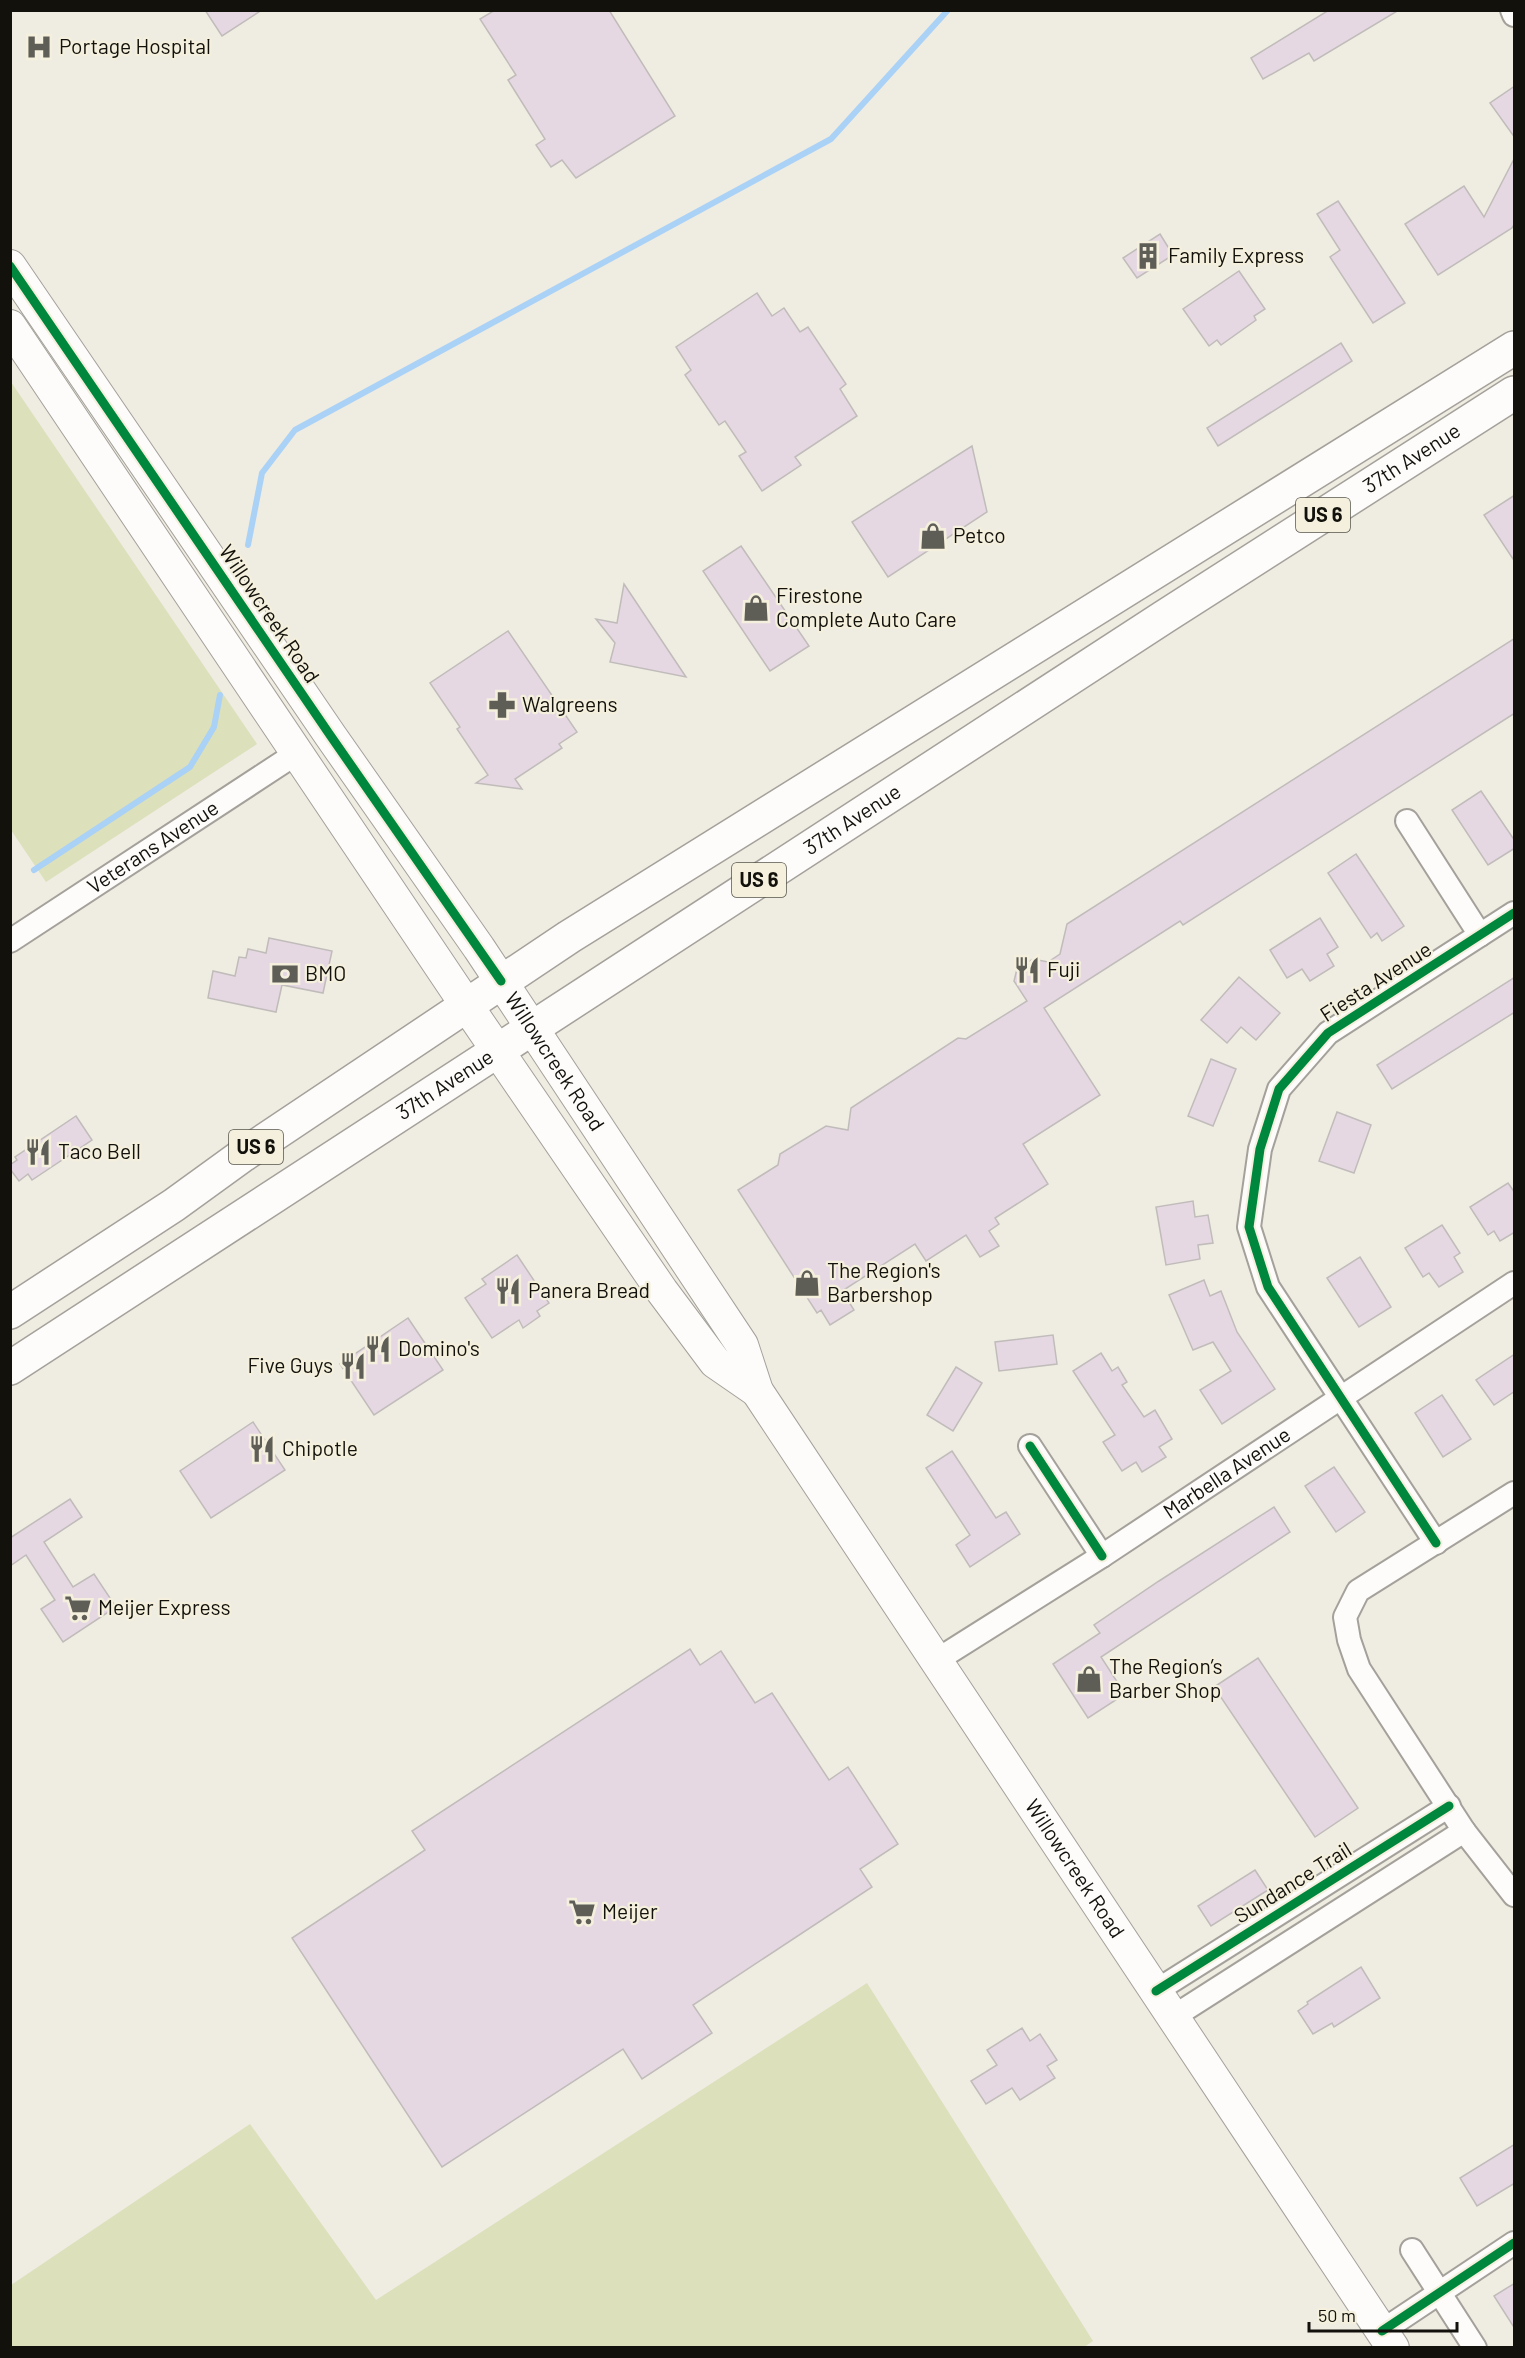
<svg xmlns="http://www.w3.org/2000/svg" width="1525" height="2358" font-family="Barlow,sans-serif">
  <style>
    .green { fill: #dce0bb }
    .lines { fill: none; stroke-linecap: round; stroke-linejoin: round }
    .stream { stroke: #aad1f6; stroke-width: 6 }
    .building { fill: #e6d8e3; stroke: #c0bcba; stroke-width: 1.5 }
    .street-casing { stroke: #a4a19a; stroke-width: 26 }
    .secondary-casing { stroke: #a4a19a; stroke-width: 34 }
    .primary-casing { stroke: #a4a19a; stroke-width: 36 }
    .street { stroke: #fdfcfb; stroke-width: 22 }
    .secondary { stroke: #fdfcfb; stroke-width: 32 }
    .primary { stroke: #fdfcfb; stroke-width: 33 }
    .cycleway-casing { stroke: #f4f0dd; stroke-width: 13 }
    .cycleway { stroke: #00873e; stroke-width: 9 }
    .labels { text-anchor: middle; stroke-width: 4.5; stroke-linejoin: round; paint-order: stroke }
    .shield { fill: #f4f0dd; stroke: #56544a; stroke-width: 1.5 }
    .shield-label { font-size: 20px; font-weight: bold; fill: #12110b }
    .poi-label { font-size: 21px; fill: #12110b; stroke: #f4f0dd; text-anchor: start }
    .street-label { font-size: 21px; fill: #12110b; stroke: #f4f0dd }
  </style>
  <rect width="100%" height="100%" fill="#efece2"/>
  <g class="green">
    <polygon points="11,382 257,744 46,882 11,830"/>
    <polygon points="867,1983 1093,2341 1084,2347 11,2347 11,2285 250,2124 376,2300"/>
  </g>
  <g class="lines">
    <g class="stream">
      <polyline points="248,545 262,473 295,430 831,139 948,10"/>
      <polyline points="34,870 190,767 214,727 220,695"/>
    </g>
  </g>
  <g class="building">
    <polygon points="205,10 262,10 222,36"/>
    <polygon points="495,10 609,10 675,116 576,178 562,160 551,167 536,145 545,139 508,80 516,75 480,19"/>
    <polygon points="1329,10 1399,10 1314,61 1309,53 1263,79 1251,58"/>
    <polygon points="1515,86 1515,138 1490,103"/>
    <polygon points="1515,157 1515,223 1512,228 1438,275 1405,224 1464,186 1484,217"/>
    <polygon points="1338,201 1405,303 1373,323 1330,257 1340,250 1317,214"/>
    <polygon points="1160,234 1173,255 1137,278 1123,258"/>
    <polygon points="1239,271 1265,309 1254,316 1256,320 1221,345 1217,340 1209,346 1183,309"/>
    <polygon points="757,293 772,316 784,308 800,332 808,327 846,384 840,389 857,416 795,457 801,465 762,491 739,456 746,452 725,421 719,425 685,375 691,370 676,347"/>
    <polygon points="1341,343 1352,361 1218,446 1207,428"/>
    <polygon points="972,446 987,512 888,577 852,522"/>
    <polygon points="1515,495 1515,562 1484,515"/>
    <polygon points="741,546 809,646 770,671 703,571"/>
    <polygon points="624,584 686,677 610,662 615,643 596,619 617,623"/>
    <polygon points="508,631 577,732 559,744 562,748 515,779 522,789 476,783 488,775 457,729 460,727 430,683"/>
    <polygon points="1515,638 1515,713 1183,925 1180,921 1044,1008 1100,1095 1023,1144 1048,1184 995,1218 999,1224 989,1231 999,1246 980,1257 966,1235 926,1261 915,1244 842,1291 854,1310 830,1325 821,1310 817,1313 738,1190 778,1165 780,1154 826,1126 848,1130 851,1108 958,1038 966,1039 1027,1001 1014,981 1017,969 1033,959 1048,962 1060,954 1067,924"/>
    <polygon points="1481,791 1515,841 1515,848 1488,865 1452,810"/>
    <polygon points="1356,854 1404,926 1382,941 1377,933 1371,938 1328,873"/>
    <polygon points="1320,918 1338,947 1327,954 1334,966 1310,981 1302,969 1287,978 1270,950"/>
    <polygon points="269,938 332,951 323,993 282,985 276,1012 208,998 213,971 235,976 239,957 246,958 248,949 266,953"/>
    <polygon points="1239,977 1280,1013 1256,1040 1241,1027 1227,1043 1201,1020"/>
    <polygon points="1515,977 1515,1012 1392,1089 1377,1065"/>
    <polygon points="1211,1059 1236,1069 1213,1126 1188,1116"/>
    <polygon points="1337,1112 1371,1125 1354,1173 1319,1161"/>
    <polygon points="76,1116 92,1140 32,1180 28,1174 19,1181 10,1169 10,1165 17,1160 15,1157"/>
    <polygon points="1508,1183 1515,1193 1515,1232 1500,1241 1494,1231 1488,1235 1470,1207"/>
    <polygon points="1193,1201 1195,1217 1208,1215 1213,1243 1198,1245 1200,1259 1166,1265 1156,1207"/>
    <polygon points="1442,1225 1460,1253 1454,1257 1463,1272 1439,1287 1429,1273 1423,1277 1405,1248"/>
    <polygon points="517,1255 549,1303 537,1311 540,1316 523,1328 519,1320 492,1338 465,1298 486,1284 482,1279"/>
    <polygon points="1360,1257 1391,1307 1359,1327 1327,1278"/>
    <polygon points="1204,1280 1210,1296 1221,1291 1237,1332 1275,1389 1222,1424 1200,1390 1231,1371 1213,1342 1193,1350 1169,1295"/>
    <polygon points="408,1318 443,1370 374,1415 340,1364"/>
    <polygon points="1053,1335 1057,1364 999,1371 995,1342"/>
    <polygon points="1101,1353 1112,1371 1118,1367 1127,1382 1122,1385 1144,1417 1155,1410 1172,1439 1159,1447 1166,1457 1142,1472 1136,1462 1122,1471 1103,1442 1115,1435 1073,1371"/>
    <polygon points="1515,1354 1515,1391 1494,1405 1476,1380"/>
    <polygon points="956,1367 982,1383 953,1431 927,1415"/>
    <polygon points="1442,1395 1471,1439 1443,1457 1415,1413"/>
    <polygon points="253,1422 285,1470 211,1518 180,1471"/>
    <polygon points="952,1451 996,1518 1006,1512 1020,1534 970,1567 956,1545 970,1535 926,1468"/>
    <polygon points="1334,1467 1365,1512 1336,1532 1305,1486"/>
    <polygon points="70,1499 82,1517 44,1542 73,1587 94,1574 116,1607 63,1642 41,1609 55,1600 26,1555 10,1566 10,1538"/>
    <polygon points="1274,1507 1290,1532 1101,1657 1125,1694 1088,1718 1053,1664 1100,1633 1094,1625 1159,1581"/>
    <polygon points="690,1649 700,1665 721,1651 755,1703 772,1693 829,1780 848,1767 898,1844 860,1869 872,1887 693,2005 712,2033 642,2079 623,2049 442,2167 292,1938 425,1850 412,1831"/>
    <polygon points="1258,1658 1358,1808 1315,1837 1214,1687"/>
    <polygon points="1255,1870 1268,1890 1211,1926 1198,1906"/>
    <polygon points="1361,1967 1380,1998 1334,2027 1332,2023 1313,2034 1298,2011 1308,2004 1307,2002"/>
    <polygon points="1022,2028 1030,2041 1040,2034 1057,2060 1047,2066 1055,2078 1020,2100 1012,2088 986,2104 971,2081 997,2065 987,2050"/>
    <polygon points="1515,2144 1515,2183 1477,2206 1460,2178"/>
    <polygon points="1515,2283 1515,2329 1494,2296"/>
  </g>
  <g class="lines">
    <defs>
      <g id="street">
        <polyline points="1512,10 1514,15"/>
        <polyline points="1407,821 1480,935"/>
        <path id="s1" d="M10,941L297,753"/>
        <polyline points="1030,1446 1102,1556"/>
        <polyline points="1514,1493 1358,1591 1345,1617 1349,1640 1359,1669 1464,1831 1514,1895"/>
        <polyline points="1436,1543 1268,1287 1249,1227 1260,1149 1279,1089 1328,1033 1514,913"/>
        <path id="s2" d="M937,1660L1102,1556L1514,1283"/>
        <polyline points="1156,1991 1449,1806"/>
        <polyline points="1173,2017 1464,1831"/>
        <polyline points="1412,2250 1475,2348"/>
        <polyline points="1382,2331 1514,2243"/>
      </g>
      <g id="secondary">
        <path id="s3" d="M10,266L330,735L479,948L742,1345L757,1391L1393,2348"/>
        <polyline points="10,326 467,1006 662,1291 715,1362 757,1391"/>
      </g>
      <g id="primary">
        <polyline points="10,1312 174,1205 243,1155 569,937 1514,348"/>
        <path id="s4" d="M10,1368L1164,617L1514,393"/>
      </g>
    </defs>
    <use href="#street" class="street-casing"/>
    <use href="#secondary" class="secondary-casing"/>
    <use href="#primary" class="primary-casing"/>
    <use href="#street" class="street"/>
    <use href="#secondary" class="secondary"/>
    <use href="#primary" class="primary"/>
    <defs>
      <g id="cycleway">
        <polyline points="10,266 330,735 501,981"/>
        <polyline points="1030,1446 1102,1556"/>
        <polyline points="1436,1543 1268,1287 1249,1227 1260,1149 1279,1089 1328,1033 1514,913"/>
        <polyline points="1156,1991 1449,1806"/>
        <polyline points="1382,2331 1514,2243"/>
      </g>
    </defs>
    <use href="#cycleway" class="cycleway-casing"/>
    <use href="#cycleway" class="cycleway"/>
  </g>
  <defs>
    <symbol id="hospital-bare" viewBox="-9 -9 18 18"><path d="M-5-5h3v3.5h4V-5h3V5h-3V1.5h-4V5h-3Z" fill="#5f5e56" stroke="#f4f0dd" stroke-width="2.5" paint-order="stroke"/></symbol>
    <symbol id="building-bare" viewBox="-9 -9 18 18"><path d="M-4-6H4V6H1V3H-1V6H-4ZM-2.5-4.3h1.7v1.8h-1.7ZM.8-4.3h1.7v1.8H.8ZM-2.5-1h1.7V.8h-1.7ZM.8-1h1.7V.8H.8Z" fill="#5f5e56" stroke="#f4f0dd" stroke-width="2.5" paint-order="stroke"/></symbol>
    <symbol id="shop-bare" viewBox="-9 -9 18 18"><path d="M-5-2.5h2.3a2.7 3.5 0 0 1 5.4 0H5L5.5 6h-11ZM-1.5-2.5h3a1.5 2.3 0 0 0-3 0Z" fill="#5f5e56" stroke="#f4f0dd" stroke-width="2.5" paint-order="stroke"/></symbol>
    <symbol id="pharmacy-bare" viewBox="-9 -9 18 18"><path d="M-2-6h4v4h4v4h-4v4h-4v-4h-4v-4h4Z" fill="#5f5e56" stroke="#f4f0dd" stroke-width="2.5" paint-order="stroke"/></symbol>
    <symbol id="restaurant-bare" viewBox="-9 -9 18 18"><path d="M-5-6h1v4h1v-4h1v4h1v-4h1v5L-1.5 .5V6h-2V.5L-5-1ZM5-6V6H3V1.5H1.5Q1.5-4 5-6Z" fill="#5f5e56" stroke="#f4f0dd" stroke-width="2.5" paint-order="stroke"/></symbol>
    <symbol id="bank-bare" viewBox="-9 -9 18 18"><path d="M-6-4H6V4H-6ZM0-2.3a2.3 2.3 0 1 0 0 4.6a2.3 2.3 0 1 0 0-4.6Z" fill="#5f5e56" stroke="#f4f0dd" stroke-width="2.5" paint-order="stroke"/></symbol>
    <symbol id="supermarket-bare" viewBox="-9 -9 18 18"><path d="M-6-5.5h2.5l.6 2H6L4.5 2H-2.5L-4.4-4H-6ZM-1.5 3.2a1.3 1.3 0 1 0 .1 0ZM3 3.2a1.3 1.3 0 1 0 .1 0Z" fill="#5f5e56" stroke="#f4f0dd" stroke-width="2.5" paint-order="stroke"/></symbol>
  </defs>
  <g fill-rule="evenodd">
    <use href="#hospital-bare" x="20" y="28" width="38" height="38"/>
    <use href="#building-bare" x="1129" y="237" width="38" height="38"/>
    <use href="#shop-bare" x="914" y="517" width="38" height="38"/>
    <use href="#shop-bare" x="737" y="589" width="38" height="38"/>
    <use href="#pharmacy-bare" x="483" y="686" width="38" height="38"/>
    <use href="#restaurant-bare" x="1008" y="951" width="38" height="38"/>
    <use href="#bank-bare" x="266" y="955" width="38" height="38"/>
    <use href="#restaurant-bare" x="19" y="1133" width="38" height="38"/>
    <use href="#shop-bare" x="788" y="1264" width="38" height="38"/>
    <use href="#restaurant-bare" x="489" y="1272" width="38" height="38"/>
    <use href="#restaurant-bare" x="359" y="1330" width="38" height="38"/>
    <use href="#restaurant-bare" x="334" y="1347" width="38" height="38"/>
    <use href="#restaurant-bare" x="243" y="1430" width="38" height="38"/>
    <use href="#supermarket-bare" x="59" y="1589" width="38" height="38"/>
    <use href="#shop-bare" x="1070" y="1660" width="38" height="38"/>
    <use href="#supermarket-bare" x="563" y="1893" width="38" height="38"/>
  </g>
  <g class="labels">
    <g class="shield">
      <rect x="1296" y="498" width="54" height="34" rx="4.5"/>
      <rect x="732" y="863" width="54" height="34" rx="4.5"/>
      <rect x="229" y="1130" width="54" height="34" rx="4.5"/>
    </g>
    <g class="shield-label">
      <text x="1323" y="522">US 6</text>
      <text x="759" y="887">US 6</text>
      <text x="256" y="1154">US 6</text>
    </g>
    <g class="poi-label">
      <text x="59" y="54">Portage Hospital</text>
      <text x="1168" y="263">Family Express</text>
      <text x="953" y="543">Petco</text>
      <text x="776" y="603">Firestone<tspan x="776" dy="24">Complete Auto Care</tspan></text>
      <text x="522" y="712">Walgreens</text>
      <text x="1047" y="977">Fuji</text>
      <text x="305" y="981">BMO</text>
      <text x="58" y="1159">Taco Bell</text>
      <text x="827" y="1278">The Region's<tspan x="827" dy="24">Barbershop</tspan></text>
      <text x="528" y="1298">Panera Bread</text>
      <text x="398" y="1356">Domino's</text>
      <text x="333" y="1373" text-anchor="end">Five Guys</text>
      <text x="282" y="1456">Chipotle</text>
      <text x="98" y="1615">Meijer Express</text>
      <text x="1109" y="1674">The Region’s<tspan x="1109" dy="24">Barber Shop</tspan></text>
      <text x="602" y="1919">Meijer</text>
    </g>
    <g class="street-label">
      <text dy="7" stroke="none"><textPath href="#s4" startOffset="1671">37th Avenue</textPath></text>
      <text transform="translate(269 614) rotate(56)" y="7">Willowcreek Road</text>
      <text dy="7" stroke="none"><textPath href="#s4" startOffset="1005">37th Avenue</textPath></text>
      <text dy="7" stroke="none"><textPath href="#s1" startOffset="171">Veterans Avenue</textPath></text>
      <text transform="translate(1376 982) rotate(-33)" y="7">Fiesta Avenue</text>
      <text dy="7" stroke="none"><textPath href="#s3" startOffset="964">Willowcreek Road</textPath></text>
      <text dy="7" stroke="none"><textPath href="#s4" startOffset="519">37th Avenue</textPath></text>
      <text dy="7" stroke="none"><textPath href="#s2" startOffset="345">Marbella Avenue</textPath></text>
      <text dy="7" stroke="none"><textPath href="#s3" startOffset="1926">Willowcreek Road</textPath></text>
      <text transform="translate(1293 1883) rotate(-32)" y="7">Sundance Trail</text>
    </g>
  </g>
  <rect width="1525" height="2358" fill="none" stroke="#12110b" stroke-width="24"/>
  <path d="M1309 2322v9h148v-9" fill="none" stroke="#12110b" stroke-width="3"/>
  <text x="1318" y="2322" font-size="18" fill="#12110b" stroke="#f4f0dd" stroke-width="4.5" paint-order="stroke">50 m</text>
</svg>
